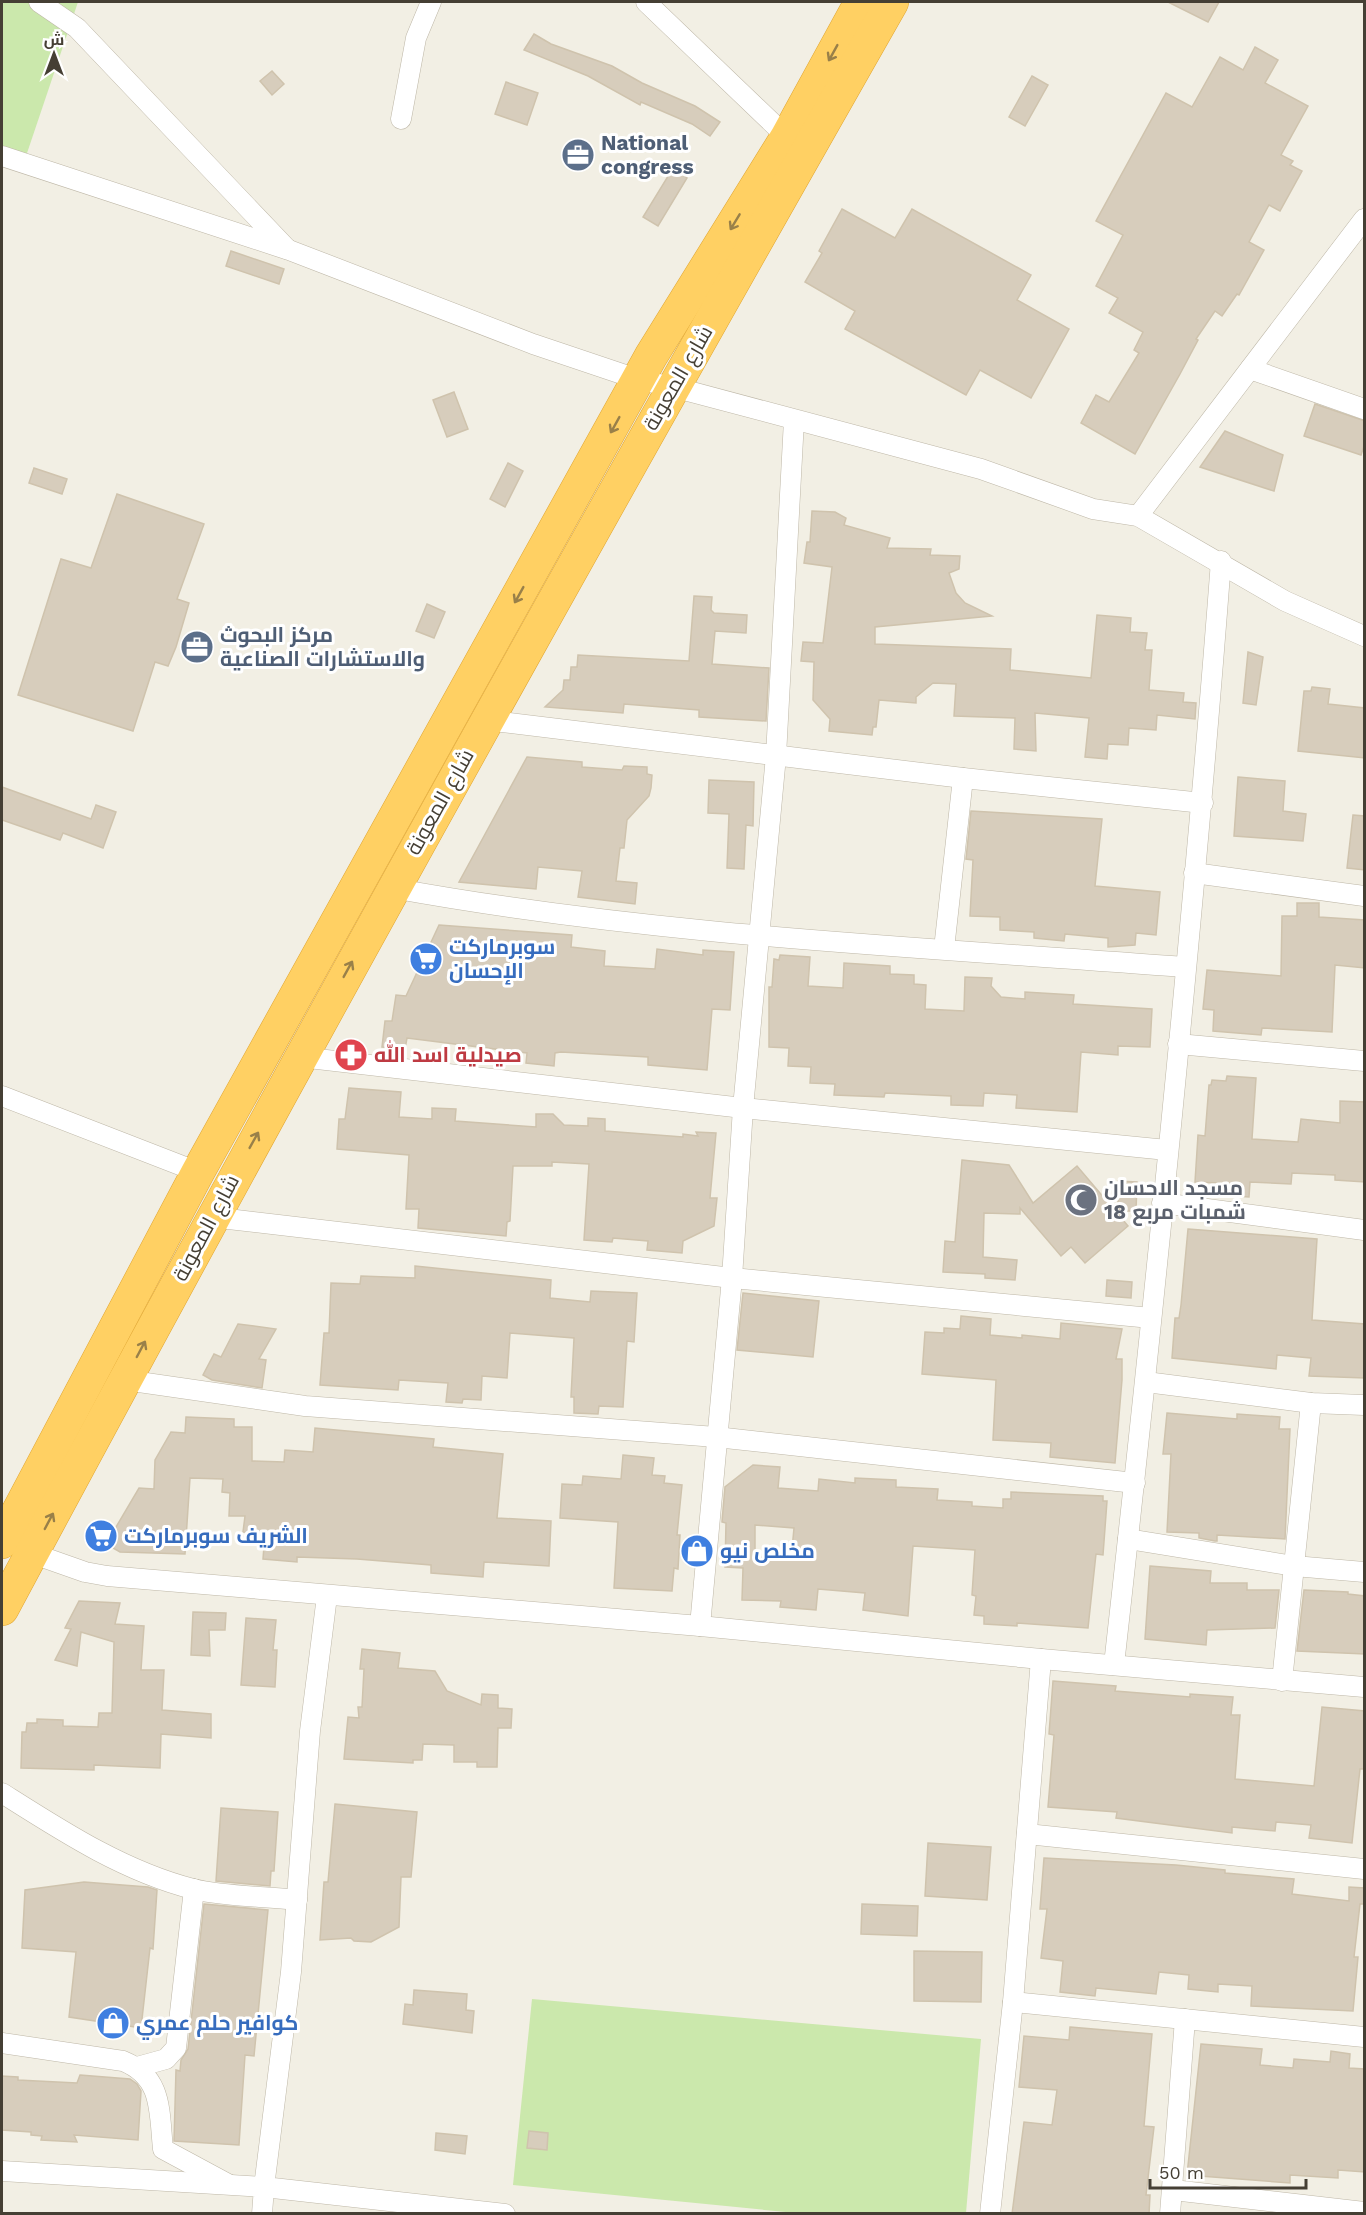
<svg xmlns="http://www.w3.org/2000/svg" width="1366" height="2215" font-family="'Work Sans',Cairo,sans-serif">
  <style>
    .green { fill: #cbe8ac }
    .building { fill: #d7cdbc; stroke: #cfc3ad; stroke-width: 1.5; fill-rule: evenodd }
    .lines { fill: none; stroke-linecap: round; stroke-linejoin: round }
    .street-casing { stroke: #beb7a7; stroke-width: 21 }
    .highway-casing { stroke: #e0a531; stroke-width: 34 }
    .street { stroke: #fff; stroke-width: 20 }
    .highway { stroke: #ffd063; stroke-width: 33 }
    .oneway { stroke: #998049 }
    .labels { text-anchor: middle; stroke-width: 6; stroke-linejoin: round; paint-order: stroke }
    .service-label { font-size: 21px; font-weight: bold; fill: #4e5e75; stroke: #fff; text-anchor: start }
    .street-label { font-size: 21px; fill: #453f34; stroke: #fff }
    .shop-label { font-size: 21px; font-weight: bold; fill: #366cbe; stroke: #fff; text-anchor: start }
    .health-label { font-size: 21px; font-weight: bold; fill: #be3a42; stroke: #fff; text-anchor: start }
    .worship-label { font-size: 21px; font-weight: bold; fill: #5b616d; stroke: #fff; text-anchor: start }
  </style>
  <rect width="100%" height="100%" fill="#f2efe4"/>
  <g class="green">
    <polygon points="2,2 78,2 24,162 2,159"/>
    <polygon points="532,1999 981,2039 966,2213 796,2213 513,2185"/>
  </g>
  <g class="building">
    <polygon points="1168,2 1219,2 1208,22"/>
    <polygon points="534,34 551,44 612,66 642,83 695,106 720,122 710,136 692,124 641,102 640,105 588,76 524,50"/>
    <polygon points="1255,47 1278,60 1265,83 1308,106 1281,155 1293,161 1290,165 1302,171 1280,211 1269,205 1249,242 1264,250 1239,295 1237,294 1222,316 1215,311 1196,339 1198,340 1180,374 1135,454 1081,423 1096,395 1109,402 1139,353 1134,350 1143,332 1109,313 1118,298 1096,286 1123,235 1096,221 1166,93 1192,107 1220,57 1243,70"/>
    <polygon points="272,71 284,84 272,95 260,81"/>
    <polygon points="1032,76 1048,85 1025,126 1009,117"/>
    <polygon points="506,82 538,93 527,125 495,114"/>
    <polygon points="673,168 687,178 658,226 643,217"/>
    <polygon points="842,209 895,238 912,209 1031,275 1017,300 1069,329 1031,398 980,370 966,395 845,329 855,311 805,282 822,253 819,251"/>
    <polygon points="231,251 284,269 279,284 226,266"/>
    <polygon points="454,392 468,429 447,437 433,400"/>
    <polygon points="1315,404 1365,421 1365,443 1361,455 1304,436"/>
    <polygon points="1225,431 1283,455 1274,491 1200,467"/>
    <polygon points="508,463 523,471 505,507 490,499"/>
    <polygon points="34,468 67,479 62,494 29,483"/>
    <polygon points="117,494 204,524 177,599 189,603 176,647 168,666 155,662 133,731 18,695 61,559 91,568"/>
    <polygon points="812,511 835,512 846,518 844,525 890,538 887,548 931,549 930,555 960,556 959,569 949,573 956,593 965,603 992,616 875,627 875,644 1011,649 1010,670 1091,678 1097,615 1131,618 1130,632 1147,633 1145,650 1152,650 1149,690 1184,693 1183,702 1196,703 1195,719 1157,715 1156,730 1129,728 1128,745 1108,744 1107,759 1085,757 1089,718 1035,713 1036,751 1014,749 1015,718 954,716 956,684 933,683 916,697 916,703 879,700 876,727 873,727 872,735 829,731 830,719 813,700 814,662 801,661 803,642 823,643 832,567 804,563 807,542 810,542"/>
    <polygon points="694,596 712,597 711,610 714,613 747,615 746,633 715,631 712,664 769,668 766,721 699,717 699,710 624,704 623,713 545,707 563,690 564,680 570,680 571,667 577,667 578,655 689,661"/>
    <polygon points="427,604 445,612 434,638 416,631"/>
    <polygon points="1248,652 1263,657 1256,705 1243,703"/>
    <polygon points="1312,687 1330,689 1328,704 1365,708 1365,758 1298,751 1304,691 1311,691"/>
    <polygon points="527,757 582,762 582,767 622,770 624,766 647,767 647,774 652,775 651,788 649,796 627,820 624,848 620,848 616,881 637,883 635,904 578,897 582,871 538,867 536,889 459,882"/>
    <polygon points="1238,777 1285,781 1283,811 1306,814 1303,841 1234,836"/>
    <polygon points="709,780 754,782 753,826 746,825 744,869 727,868 729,814 708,813"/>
    <polygon points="2,787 91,819 96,805 116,812 103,848 63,833 60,840 2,820"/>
    <polygon points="971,811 1102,819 1095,886 1160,892 1156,935 1136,933 1135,945 1108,947 1108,938 1065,934 1064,941 1034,938 1034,932 1000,930 1000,917 970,916 973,860 966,859"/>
    <polygon points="1353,815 1365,816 1365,870 1347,868"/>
    <polygon points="1297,903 1319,903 1319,917 1365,920 1365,968 1335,965 1332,1032 1262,1028 1261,1035 1213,1031 1214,1010 1203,1009 1207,970 1281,976 1282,916 1297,916"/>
    <polygon points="439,925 572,935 571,947 605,951 604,966 655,969 657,949 703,955 703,950 734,952 730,1010 712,1009 707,1070 648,1065 648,1057 561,1052 555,1053 554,1066 526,1063 527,1053 407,1038 405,1049 382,1047 385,1021 392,1021 396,995 406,996"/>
    <polygon points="780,955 810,957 808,986 843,988 844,963 890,966 890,974 914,975 914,984 926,985 925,1009 964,1011 965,977 992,978 991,986 1001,997 1025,999 1025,992 1074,995 1073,1004 1152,1009 1150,1047 1118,1046 1118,1055 1081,1052 1077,1112 1016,1108 1017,1095 984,1093 983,1106 951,1105 951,1096 885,1093 884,1097 834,1095 835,1084 810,1083 811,1067 788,1066 789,1048 769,1047 769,987 772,987 774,959 779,960"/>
    <polygon points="1227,1076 1256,1078 1252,1139 1298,1142 1301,1119 1340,1123 1340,1101 1365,1102 1365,1182 1335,1180 1335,1175 1292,1173 1291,1184 1250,1182 1249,1197 1219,1195 1219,1183 1195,1182 1198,1135 1205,1136 1209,1085 1211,1085 1212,1080 1226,1081"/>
    <polygon points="349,1088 401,1092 399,1117 432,1119 432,1108 456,1109 455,1121 536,1127 536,1114 553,1114 564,1125 588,1126 588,1118 605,1119 605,1131 683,1137 683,1134 698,1136 696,1132 716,1133 710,1198 717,1198 714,1226 683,1241 682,1253 647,1250 648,1241 613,1238 612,1242 584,1240 589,1164 552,1162 552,1166 513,1166 510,1221 507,1222 506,1236 418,1228 419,1209 406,1209 409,1155 337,1149 339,1119 345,1119"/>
    <polygon points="962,1160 1009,1165 1033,1203 1077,1166 1128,1226 1085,1263 1071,1247 1061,1256 1020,1208 1020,1214 984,1213 983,1257 1017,1260 1015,1280 985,1278 985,1274 943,1272 945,1241 955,1242"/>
    <polygon points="1118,1181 1137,1182 1136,1211 1118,1211"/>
    <polygon points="1188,1229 1317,1239 1312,1320 1365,1324 1365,1378 1309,1376 1311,1358 1277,1355 1276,1369 1172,1358 1175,1318 1179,1318 1181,1305"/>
    <polygon points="415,1266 551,1280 550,1298 590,1302 591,1291 637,1293 634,1342 627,1341 623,1407 599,1406 598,1414 574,1413 574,1397 571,1397 574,1338 510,1333 507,1378 482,1376 481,1400 463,1399 462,1403 446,1402 448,1383 399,1380 398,1390 320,1385 324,1333 329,1333 331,1283 360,1284 361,1276 415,1278"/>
    <polygon points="1107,1280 1132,1282 1131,1298 1106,1296"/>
    <polygon points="743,1293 819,1301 813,1357 737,1350"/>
    <polygon points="961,1316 991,1319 990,1335 1022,1338 1022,1335 1060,1339 1061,1323 1122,1329 1116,1359 1122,1359 1122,1380 1115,1463 1050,1457 1051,1443 993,1440 996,1380 922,1374 925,1332 944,1333 944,1328 960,1329"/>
    <polygon points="238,1324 276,1329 259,1359 266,1360 262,1388 212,1380 203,1375 214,1354 221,1357"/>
    <polygon points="1167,1413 1237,1419 1237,1414 1280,1417 1279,1429 1290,1429 1285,1539 1217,1535 1217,1541 1215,1541 1199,1538 1199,1533 1167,1532 1171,1454 1163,1454"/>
    <polygon points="186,1417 234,1419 234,1427 252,1427 252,1461 284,1462 285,1450 313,1452 315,1428 434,1439 433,1447 503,1454 497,1518 551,1521 549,1566 484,1562 483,1577 431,1573 431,1565 357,1559 297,1557 297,1562 263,1559 265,1533 243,1532 245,1516 229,1516 230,1493 222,1492 223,1479 190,1478 185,1554 120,1552 106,1544 139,1488 154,1489 155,1460 171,1432 185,1433"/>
    <polygon points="623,1455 654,1458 652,1475 665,1476 664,1483 682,1485 677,1535 680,1535 678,1569 674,1568 672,1591 614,1588 618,1522 560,1518 562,1484 582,1485 583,1476 621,1479"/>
    <path d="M753,1465L780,1467L778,1488L818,1491L819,1479L855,1483V1478L896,1480V1487L938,1489L937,1500L972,1502V1506L1003,1508V1499H1011V1492L1103,1496V1501H1107L1103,1555L1096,1554L1088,1628L1017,1623V1626L984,1624V1616L974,1615L976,1596L972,1595L975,1550L913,1546L908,1616L863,1610L865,1593L818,1589L816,1610L780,1607L781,1601L742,1600L743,1568L725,1567L726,1523L722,1522L725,1487ZM755,1525L794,1528L791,1560L755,1557Z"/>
    <polygon points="1150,1566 1211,1571 1210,1583 1247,1583 1247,1590 1279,1590 1275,1628 1207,1630 1206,1645 1145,1639"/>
    <polygon points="1304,1590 1348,1592 1348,1594 1365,1596 1365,1654 1297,1651"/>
    <polygon points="79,1601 120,1603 115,1624 144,1626 141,1670 164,1670 162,1710 211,1714 211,1738 161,1734 160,1768 94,1765 94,1770 21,1768 22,1732 26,1732 27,1723 37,1723 37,1719 63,1720 63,1726 98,1727 99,1713 112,1713 114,1642 81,1632 77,1666 55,1660 71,1629 65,1628"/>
    <polygon points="193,1612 226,1613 225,1630 209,1630 210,1656 191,1655"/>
    <polygon points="246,1618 276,1620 273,1650 277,1650 275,1687 241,1685"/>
    <polygon points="362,1649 400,1653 398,1668 435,1671 447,1691 481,1705 482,1694 498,1695 498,1708 512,1709 511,1728 498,1728 497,1767 477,1767 477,1762 454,1762 454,1745 423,1744 422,1760 413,1760 413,1763 344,1759 348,1717 359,1718 358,1707 362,1707 364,1669 360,1669"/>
    <polygon points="1053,1681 1116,1686 1115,1691 1190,1697 1190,1694 1233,1697 1231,1715 1240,1715 1235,1779 1314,1786 1322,1707 1365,1711 1365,1769 1360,1769 1352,1843 1309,1838 1311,1825 1276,1822 1275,1831 1232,1827 1232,1833 1116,1818 1117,1812 1048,1807 1054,1735 1049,1734"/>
    <polygon points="335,1804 417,1812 411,1877 401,1877 399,1927 371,1942 354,1941 351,1938 320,1940 324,1882 328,1882"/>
    <polygon points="221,1808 278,1812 274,1871 271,1871 270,1886 216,1881"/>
    <polygon points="928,1843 991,1847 987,1900 925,1896"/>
    <polygon points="1044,1858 1176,1865 1225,1870 1225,1873 1294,1879 1292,1894 1349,1901 1349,1887 1365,1888 1365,1904 1360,1904 1354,1957 1358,1957 1353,2011 1251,2006 1252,1986 1218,1984 1218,1992 1188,1989 1189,1975 1159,1972 1156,1994 1096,1988 1095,1996 1060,1992 1063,1961 1041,1958 1047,1909 1040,1909"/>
    <polygon points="84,1882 148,1887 157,1890 153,1949 150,1948 141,2028 69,2017 76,1952 22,1948 25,1890"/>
    <polygon points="204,1904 268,1910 254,2056 245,2055 239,2145 174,2141 176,2070 180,2071 181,2060 188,2049"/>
    <polygon points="862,1904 918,1906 917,1936 861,1934"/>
    <polygon points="914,1951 982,1952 981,2002 914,2001"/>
    <polygon points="414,1990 467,1994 466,2010 474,2011 472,2033 403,2024 405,2004 413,2005"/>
    <polygon points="1070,2027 1152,2034 1144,2126 1154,2127 1146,2195 1150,2195 1149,2214 1012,2214 1024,2122 1052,2125 1057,2090 1019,2087 1024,2036 1069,2040"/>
    <polygon points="1201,2044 1262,2049 1260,2065 1293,2068 1294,2059 1330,2062 1331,2051 1350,2054 1349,2068 1365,2069 1365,2172 1338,2170 1338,2178 1290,2175 1290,2183 1187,2175"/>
    <polygon points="80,2075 130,2079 137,2084 141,2091 138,2140 74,2135 77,2142 41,2140 42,2136 31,2135 31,2132 2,2130 2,2076 18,2077 18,2080 77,2083"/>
    <polygon points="529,2131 548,2133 547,2150 527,2148"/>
    <polygon points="436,2133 467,2136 465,2154 435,2150"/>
  </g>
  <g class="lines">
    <defs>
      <g id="street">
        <polyline points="39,2 77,28 287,249"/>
        <polyline points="646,2 787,137"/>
        <polyline points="401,119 416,38 431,2"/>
        <polyline points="2,156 289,250 533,344 640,380 673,387 981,469 1093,509 1138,516 1285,601 1364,636"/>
        <polyline points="1250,369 1364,409"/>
        <polyline points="1138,516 1364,219"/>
        <polyline points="485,720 963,778 1203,803"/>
        <polyline points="1194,873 1364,896"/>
        <path d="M392,888C654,936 920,947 1185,967"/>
        <polyline points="944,949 963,778"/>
        <polyline points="1178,1044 1364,1061"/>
        <polyline points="300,1057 743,1108 1167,1150"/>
        <polyline points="2,1096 198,1172"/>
        <polyline points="1162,1203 1364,1230"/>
        <polyline points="211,1217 732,1278 1151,1318"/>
        <polyline points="125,1380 305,1406 716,1437 1135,1483"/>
        <polyline points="1146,1382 1311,1403 1364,1405"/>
        <polyline points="1128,1539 1294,1566 1364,1572"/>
        <polyline points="31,1553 85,1572 107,1576 700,1626 1041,1659 1364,1687"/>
        <polyline points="327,1596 310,1731 291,1972 264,2187 505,2214"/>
        <polyline points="700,1626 732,1278 743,1108 776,756 794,420"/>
        <path d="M1114,1665C1155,1298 1193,930 1221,561"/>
        <polyline points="1282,1681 1311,1403"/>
        <path d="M2,1793C62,1831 123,1871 193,1889C226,1897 264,1896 297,1900"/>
        <polyline points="1027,1834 1364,1869"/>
        <polyline points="1013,2002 1364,2037"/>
        <path d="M2,2043L123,2061C163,2077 159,2111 163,2149L228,2184"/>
        <polyline points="137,2067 166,2059 176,2048 194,1889"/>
        <polyline points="2,2171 264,2187 262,2214"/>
        <polyline points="1173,2190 1364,2212"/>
        <polyline points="990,2214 1013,2002 1041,1659"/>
        <polyline points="1170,2214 1185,2019"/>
      </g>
      <g id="highway">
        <polyline points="2,1542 198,1172 651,356 787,137 861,2"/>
        <path d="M2,1609C291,1069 589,534 892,2"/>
      </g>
    </defs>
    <use href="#street" class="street-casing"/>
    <use href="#highway" class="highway-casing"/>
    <use href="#street" class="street"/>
    <use href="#highway" class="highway"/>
  </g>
  <defs><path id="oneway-shaft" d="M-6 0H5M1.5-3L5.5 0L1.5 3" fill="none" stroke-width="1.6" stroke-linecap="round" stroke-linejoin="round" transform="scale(1.5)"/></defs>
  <g class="oneway">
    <use href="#oneway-shaft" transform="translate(833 53) rotate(119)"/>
    <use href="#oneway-shaft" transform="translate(735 222) rotate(121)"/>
    <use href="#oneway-shaft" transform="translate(615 425) rotate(119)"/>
    <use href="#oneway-shaft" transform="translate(519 595) rotate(119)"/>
    <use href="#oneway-shaft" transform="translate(348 969) rotate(-61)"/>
    <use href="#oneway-shaft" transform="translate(254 1140) rotate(-61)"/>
    <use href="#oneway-shaft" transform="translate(141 1349) rotate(-62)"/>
    <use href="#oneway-shaft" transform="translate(49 1521) rotate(-62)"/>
  </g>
  <defs>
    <symbol id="office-disc" viewBox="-11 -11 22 22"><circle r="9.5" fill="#5c6f8a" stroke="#fff"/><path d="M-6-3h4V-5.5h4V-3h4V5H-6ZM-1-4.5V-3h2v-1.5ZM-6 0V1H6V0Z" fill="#fff"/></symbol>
    <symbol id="supermarket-disc" viewBox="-11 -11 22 22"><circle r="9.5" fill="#3f7fe0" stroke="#fff"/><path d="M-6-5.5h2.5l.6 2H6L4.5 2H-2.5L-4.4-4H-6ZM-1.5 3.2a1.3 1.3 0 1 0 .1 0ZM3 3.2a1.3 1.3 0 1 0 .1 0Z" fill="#fff"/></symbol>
    <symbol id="pharmacy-disc" viewBox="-11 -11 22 22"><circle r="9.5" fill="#e0444e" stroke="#fff"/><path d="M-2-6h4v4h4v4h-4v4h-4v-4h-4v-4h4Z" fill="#fff"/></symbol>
    <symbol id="mosque-disc" viewBox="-11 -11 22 22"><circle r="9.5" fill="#6b7280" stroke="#fff"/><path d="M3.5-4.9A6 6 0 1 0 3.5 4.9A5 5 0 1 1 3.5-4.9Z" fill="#fff"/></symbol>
    <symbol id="shop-disc" viewBox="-11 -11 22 22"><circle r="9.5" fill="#3f7fe0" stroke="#fff"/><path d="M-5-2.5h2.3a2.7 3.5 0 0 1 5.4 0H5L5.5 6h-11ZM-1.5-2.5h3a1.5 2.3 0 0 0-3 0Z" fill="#fff"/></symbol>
  </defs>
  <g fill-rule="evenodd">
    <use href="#office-disc" x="559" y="136" width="38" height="38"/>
    <use href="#office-disc" x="178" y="628" width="38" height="38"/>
    <use href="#supermarket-disc" x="407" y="940" width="38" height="38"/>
    <use href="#pharmacy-disc" x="332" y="1036" width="38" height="38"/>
    <use href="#mosque-disc" x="1062" y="1181" width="38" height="38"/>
    <use href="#supermarket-disc" x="82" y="1517" width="38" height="38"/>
    <use href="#shop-disc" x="678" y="1532" width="38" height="38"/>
    <use href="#shop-disc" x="94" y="2004" width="38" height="38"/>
  </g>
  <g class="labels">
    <g class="service-label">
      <text x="601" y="150">National<tspan x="601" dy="24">congress</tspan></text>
      <text x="220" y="642">مركز البحوث<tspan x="220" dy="24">والاستشارات الصناعية</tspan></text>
    </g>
    <g class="street-label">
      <text transform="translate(678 378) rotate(-60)" y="7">شارع المعونة</text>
      <text transform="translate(440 802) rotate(-61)" y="7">شارع المعونة</text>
      <text transform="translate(206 1228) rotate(-62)" y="7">شارع المعونة</text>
    </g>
    <g class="shop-label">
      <text x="449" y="954">سوبرماركت<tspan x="449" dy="24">الإحسان</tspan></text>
      <text x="124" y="1543">الشريف سوبرماركت</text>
      <text x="720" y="1558">مخلص نيو</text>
      <text x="136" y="2030">كوافير حلم عمري</text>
    </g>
    <g class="health-label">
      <text x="374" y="1062">صيدلية اسد الله</text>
    </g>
    <g class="worship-label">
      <text x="1104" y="1195">مسجد الاحسان<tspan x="1104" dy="24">شمبات مربع 18</tspan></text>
    </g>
  </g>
  <rect width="1366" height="2215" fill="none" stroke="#453f34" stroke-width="6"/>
  <g transform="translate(54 54)" stroke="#ffffff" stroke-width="4.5" paint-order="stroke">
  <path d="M0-4.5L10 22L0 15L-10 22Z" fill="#453f34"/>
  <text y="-9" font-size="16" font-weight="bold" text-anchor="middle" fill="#453f34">ش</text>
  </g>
  <path d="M1150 2179v9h156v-9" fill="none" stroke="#453f34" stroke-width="3"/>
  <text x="1159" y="2179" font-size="18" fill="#453f34" stroke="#ffffff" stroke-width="4.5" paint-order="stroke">50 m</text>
</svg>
